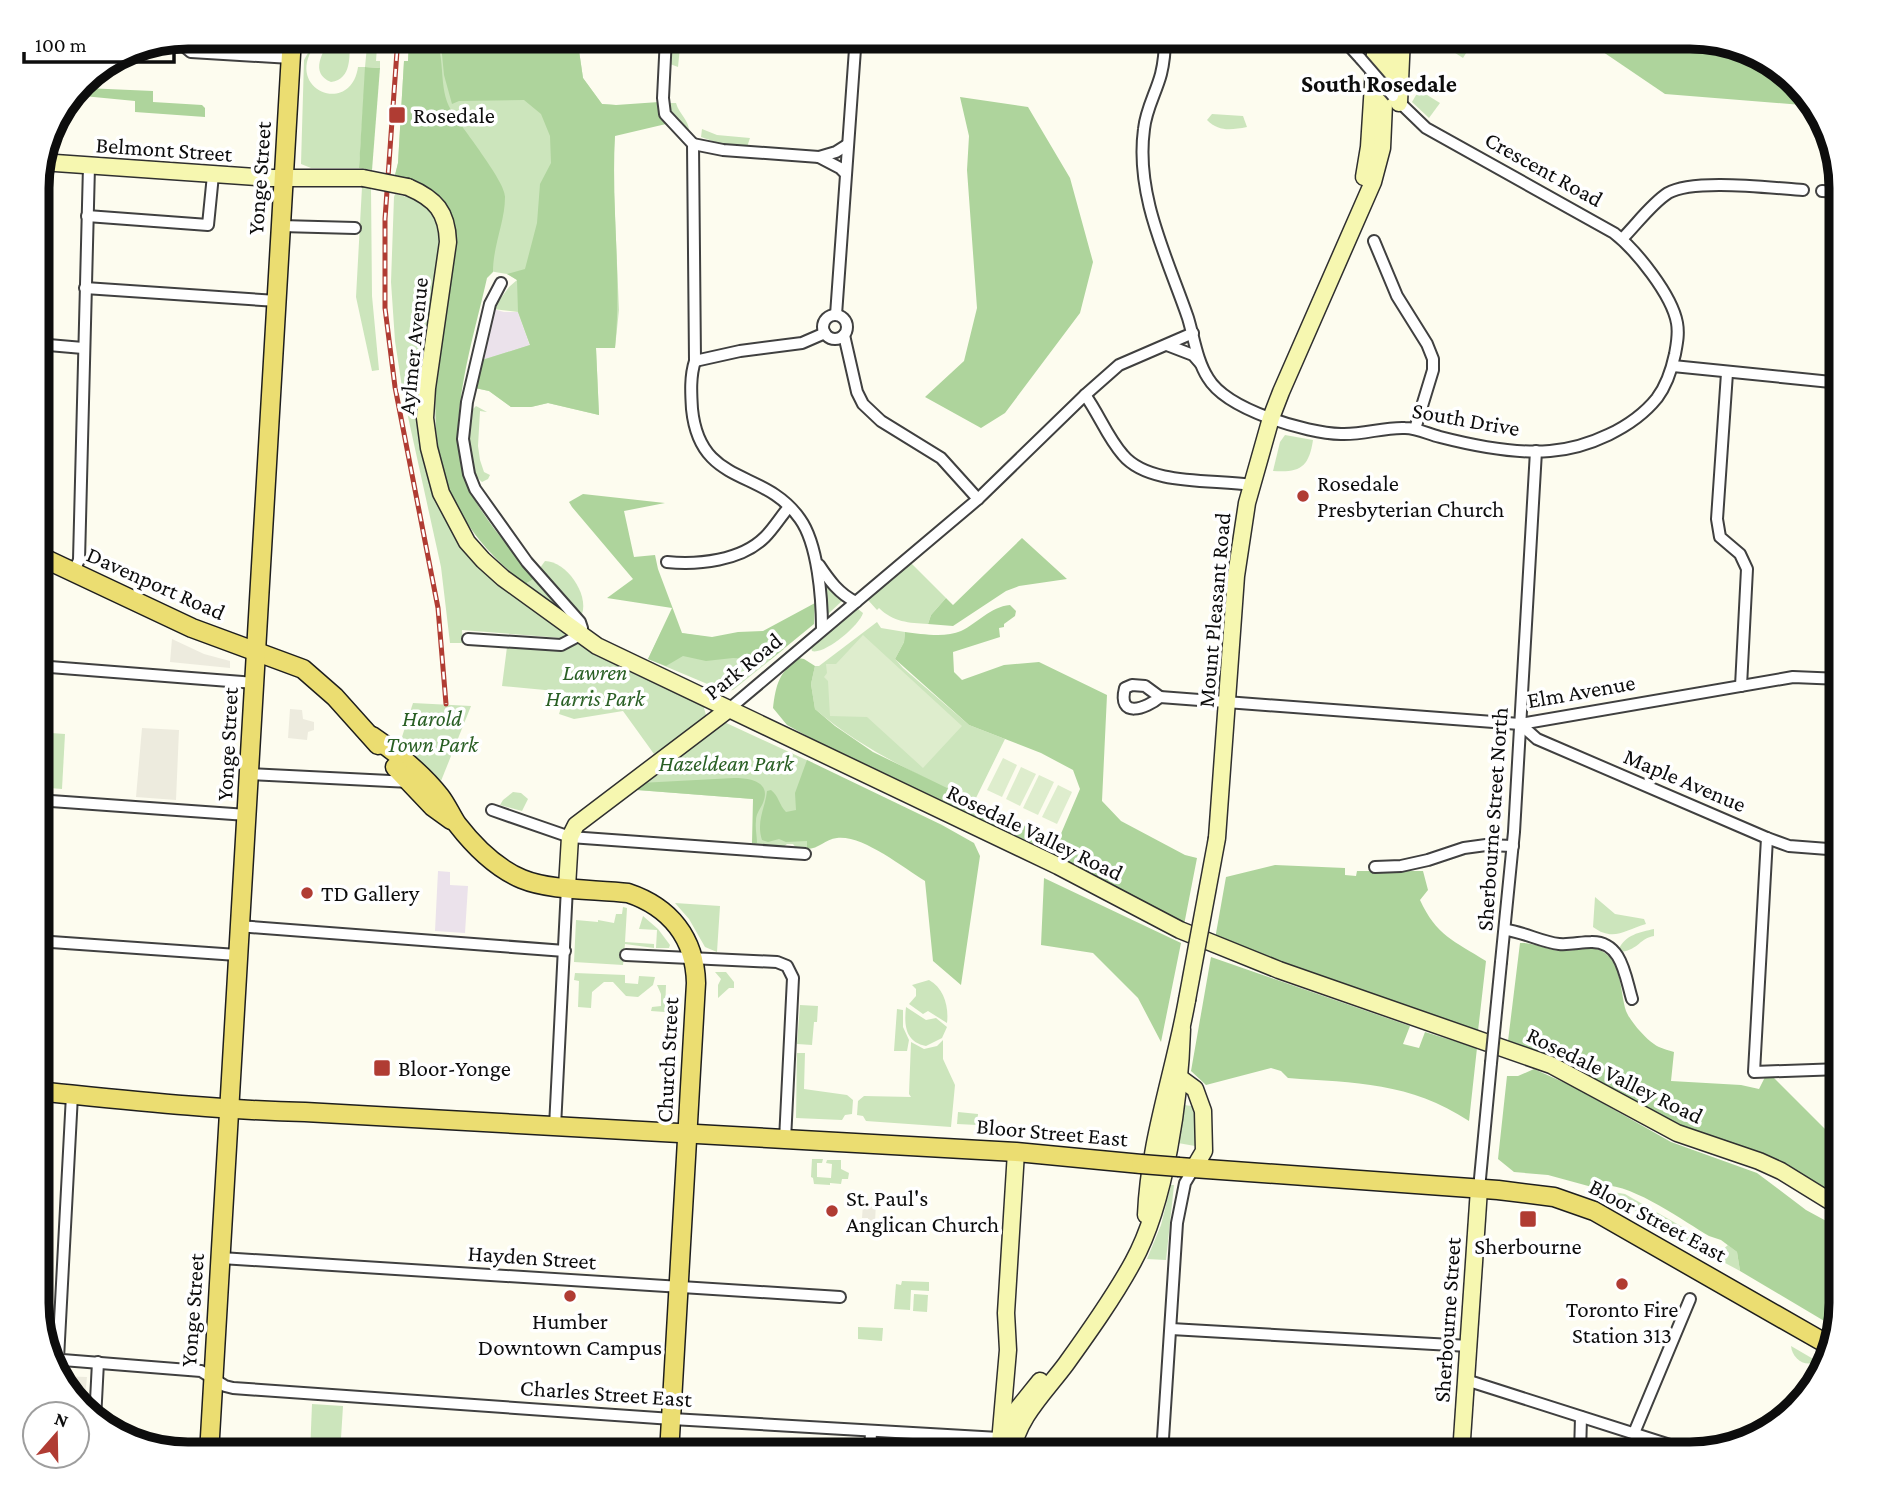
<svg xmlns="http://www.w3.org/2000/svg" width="1878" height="1491" font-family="'Crimson Pro',serif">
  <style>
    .industrial { fill: #ebe2eb }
    .green { fill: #cce5bc }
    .forest { fill: #aed49c }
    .pitch { fill: #deedcd }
    .plaza { fill: #edebde }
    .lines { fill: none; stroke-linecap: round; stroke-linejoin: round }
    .street-casing { stroke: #404040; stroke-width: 14 }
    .secondary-casing { stroke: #2f2f2f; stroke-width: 19 }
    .primary-casing { stroke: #1e1e1e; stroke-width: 21 }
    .street { stroke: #fff; stroke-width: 10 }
    .secondary { stroke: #f6f7b0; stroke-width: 16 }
    .primary { stroke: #ebdd71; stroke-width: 18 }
    .rail-casing { stroke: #b03c33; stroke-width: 5 }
    .rail { stroke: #fff; stroke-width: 2.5; stroke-dasharray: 8; stroke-linecap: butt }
    .street-bridge-casing { stroke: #404040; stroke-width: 14; stroke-linecap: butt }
    .secondary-bridge-casing { stroke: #2f2f2f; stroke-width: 19; stroke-linecap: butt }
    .primary-bridge-casing { stroke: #1e1e1e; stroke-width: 21; stroke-linecap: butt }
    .street-bridge { stroke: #fff; stroke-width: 10 }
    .secondary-bridge { stroke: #f6f7b0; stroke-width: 16 }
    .primary-bridge { stroke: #ebdd71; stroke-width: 18 }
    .poi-dot { fill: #b03c33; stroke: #fff; stroke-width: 2.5 }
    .labels { text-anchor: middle; stroke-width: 7; stroke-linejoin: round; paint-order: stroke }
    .poi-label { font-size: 23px; fill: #0d0d0d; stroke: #fff; text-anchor: start }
    .street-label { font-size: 23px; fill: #0d0d0d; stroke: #fff }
    .park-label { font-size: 23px; font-style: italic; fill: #295f24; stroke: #fff }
    .neighbourhood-label { font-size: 24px; font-weight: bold; fill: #0d0d0d; stroke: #fff }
    .rim { fill: none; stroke: #0d0d0d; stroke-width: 9 }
  </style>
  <rect width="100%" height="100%" fill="#fdfcef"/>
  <g class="industrial">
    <polygon points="493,309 504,312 518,312 530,346 482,360"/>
    <polygon points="438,871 450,872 450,885 468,886 465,933 435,931"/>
  </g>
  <g class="green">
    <polygon points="188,37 276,37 275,46 269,46 268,52 210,48 197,46 182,38"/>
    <path d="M317,37H319C315,45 309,53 307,62C300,96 352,110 358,67H365L367,46L377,47L376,61H380V68L366,67L359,168H311L301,164L304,60Z"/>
    <path d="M331,37H350C349,54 353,79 331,82C309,73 323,52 331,37Z"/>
    <path d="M406,37H577L583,78L602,104L616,105L613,169L619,310L615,348H596L599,415L548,403L531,407H511L489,391L475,388L482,360L530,345L518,312L493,309L509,287L517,280L507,274L453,265C459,212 450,188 395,175L398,163L404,61H408L409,41L406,40Z"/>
    <polygon points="672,37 681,37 678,67 670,64"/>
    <polygon points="1452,37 1476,37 1463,58 1446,47"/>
    <polygon points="1419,90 1440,103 1429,118 1412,102"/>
    <path d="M668,103H676C679,114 689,120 689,131C678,124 671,116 668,103Z"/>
    <path d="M1212,114L1243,116L1247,127C1231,130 1219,132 1207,120Z"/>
    <polygon points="702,129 717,135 750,138 747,147 727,146 701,137"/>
    <polygon points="362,187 371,188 372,296 379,370 372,371 356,297"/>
    <polygon points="408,193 415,196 437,217 442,244 420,391 447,518 564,632 565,635 562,638 462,630 463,643 450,643 441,567 403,394 395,341 391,282 394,197 395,194 407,197"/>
    <path d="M476,406L487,412L480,411L478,446L480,460L484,472L490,475L488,479L482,482C465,469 469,429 471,411Z"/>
    <path d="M1285,435L1313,440C1309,467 1300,473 1273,471L1280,442Z"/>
    <path d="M545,561C566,561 589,594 582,614L580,615L540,568Z"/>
    <path d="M911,563L946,598L931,615L928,624C909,623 893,622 879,608L877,610L868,600Z"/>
    <polygon points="534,579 569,617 525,584"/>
    <polygon points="825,583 842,601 828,614 827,613"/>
    <path d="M858,609L863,613C859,626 824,655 812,651L811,647Z"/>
    <path d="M877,622L881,628L905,632L904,642L895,659L903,668L969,725L1005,739L974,802C918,774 862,750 815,709L811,684L815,666H819Z"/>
    <polygon points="662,630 784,649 733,690 724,691 648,659"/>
    <polygon points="580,643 706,705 704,708 706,715 660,751 654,754 623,711 574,719 559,714 566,692 502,686 507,647 563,649"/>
    <polygon points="413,703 471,706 441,781 400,743"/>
    <polygon points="722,721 813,763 807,849 796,848 793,844 787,844 782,848 754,846 753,799 637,790 647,778"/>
    <polygon points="37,732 65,734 62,789 37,787"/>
    <polygon points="513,792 521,793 528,799 522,811 500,805 503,800"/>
    <path d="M1595,897L1615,914L1644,919L1646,924C1625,930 1613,942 1593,927Z"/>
    <polygon points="675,903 720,906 717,952 705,947 689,919"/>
    <polygon points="623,907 627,908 625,942 654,944 654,948 625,944 623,965 574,962 576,920 598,922 598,920 614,923 616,914 622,914"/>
    <polygon points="643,916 658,929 670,945 669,948 656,948 657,930 639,929"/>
    <path d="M1654,929V936C1640,938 1639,949 1622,952L1619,949C1625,935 1640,932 1654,929Z"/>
    <polygon points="715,972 726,972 734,982 734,988 729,988 718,998 718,985 721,979"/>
    <polygon points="575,973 625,975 625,983 638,984 639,976 655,977 653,985 638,997 626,996 613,982 604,982 592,992 591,1008 578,1007 579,981 574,980"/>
    <path d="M929,980C944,988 949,1007 947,1023L928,1011L923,1014L909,1004L916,996V989L912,985Z"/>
    <polygon points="657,985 666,985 665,1012 651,1011 652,1007 661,1006 661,994"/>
    <polygon points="800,1005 818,1006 817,1022 814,1022 812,1045 797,1044"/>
    <path d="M906,1007L926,1020L936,1018L947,1027L942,1038L926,1046C905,1042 904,1025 906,1007Z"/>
    <polygon points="897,1009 903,1010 903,1027 909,1040 907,1051 894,1051"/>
    <polygon points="943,1040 943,1059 955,1085 951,1127 866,1121 863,1116 857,1115 858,1101 864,1096 911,1097 909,1094 911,1042 924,1049 937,1046"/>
    <polygon points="797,1053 805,1053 804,1089 847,1095 853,1100 852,1114 845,1115 842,1120 796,1118"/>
    <path d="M1184,1105L1192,1106C1196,1118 1199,1133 1195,1146L1178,1143Z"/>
    <polygon points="958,1112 978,1114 977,1125 957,1124"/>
    <polygon points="812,1159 823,1159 822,1163 817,1163 817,1177 831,1178 832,1164 826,1163 827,1160 841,1160 841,1169 849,1173 848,1179 842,1179 841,1184 830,1183 830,1185 814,1184 813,1178 811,1177"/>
    <polygon points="1171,1185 1174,1185 1166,1260 1147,1259 1161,1225"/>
    <polygon points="1607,1191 1625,1194 1705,1240 1704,1251 1605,1194"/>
    <polygon points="1728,1245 1737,1252 1740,1271 1714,1257"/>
    <polygon points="902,1281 929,1282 929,1291 911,1290 910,1310 894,1309 896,1284 901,1285"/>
    <polygon points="914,1294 928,1295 927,1312 913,1311"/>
    <polygon points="858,1327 883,1328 882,1341 858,1339"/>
    <path d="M1791,1346L1815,1360L1813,1363C1802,1366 1792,1357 1791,1346Z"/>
    <polygon points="312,1404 343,1406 340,1454 310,1454"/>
  </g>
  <g class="forest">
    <path d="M406,37H435C446,59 438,88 451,110C461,127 506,182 505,197C505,222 493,245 493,272L487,278C475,333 447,418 463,473C473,509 511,548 534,579L525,584C395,482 440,376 456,236C450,197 433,184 395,175L398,163L404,61H408L409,41L406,40Z"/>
    <path d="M438,37H577L583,78L602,104L616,105L659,102L666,124L615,136C611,207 622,277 615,348H596L599,415L548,403L531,407H511L489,391L475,388L482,360L530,345L518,312L517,280L507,274L525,269L537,223L540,184L551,163L550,136L541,114L524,100L459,101L452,104L444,75L441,44Z"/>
    <polygon points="1581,37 1690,37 1739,45 1789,74 1814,106 1665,94"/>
    <polygon points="365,67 380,68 372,170 359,168"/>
    <polygon points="81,84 85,84 85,88 153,91 153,102 202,105 205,108 205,117 135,112 135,101 73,95"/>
    <polygon points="960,97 1028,107 1070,178 1093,262 1080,313 1005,413 981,428 925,397 964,361 977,308 967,170 969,136"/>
    <polygon points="583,494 665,503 624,511 634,557 655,555 658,569 682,633 712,637 738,632 763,631 815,603 814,624 770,660 733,658 706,661 683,656 666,666 648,659 672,608 607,598 633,579 572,507 569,502"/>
    <polygon points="1022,538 1067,579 1019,586 1006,591 953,626 928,624 931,615 946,598 953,605"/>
    <path d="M1010,605L1016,611L1015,616L1004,624V627L999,628L1000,637L953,652L954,672L962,680L1004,665L1039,662L1107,695L1102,801L1121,821L1185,855L1197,858L1184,925L1104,881L1048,854L1060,836L1080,789L1073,770L1041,753L969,725L895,659L904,642L905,632C921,634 946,638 961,631C978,623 990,607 1010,605Z"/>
    <path d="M798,658L804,659L815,666L811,684L815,709L835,726L873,752L1052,839L1043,848L858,764L787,725L773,708C776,684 779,673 798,658Z"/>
    <path d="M807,760L942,825L974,843L980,856L961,985L933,961L925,881C902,867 863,835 837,838C825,839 819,849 807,849V841L786,842L779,839L768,842L762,840C756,821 765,809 767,791L771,790C779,796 779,805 786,812L796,810L795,793Z"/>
    <path d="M734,778C751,778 773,782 762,805C759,811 756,814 756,821C755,828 757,836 757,843H752L753,799L637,790L634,787L640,783Z"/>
    <path d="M1275,865L1345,868V875L1356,876L1357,871H1423L1428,890L1420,900C1436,935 1454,941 1486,961L1478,1031L1215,939L1226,877Z"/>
    <polygon points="1044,878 1181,943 1161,1042 1138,998 1093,953 1041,945"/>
    <path d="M1520,943C1533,942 1547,950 1561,951C1573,952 1587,946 1599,950C1622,958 1620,992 1626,1011C1630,1021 1645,1038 1654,1044C1659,1048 1668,1050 1674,1052L1671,1081L1741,1085L1759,1089L1765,1077L1772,1076L1841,1145V1201L1679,1126L1572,1067L1508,1041Z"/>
    <path d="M1211,957L1410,1026L1403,1044L1419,1048L1425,1032L1477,1048L1469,1121C1410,1082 1355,1083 1288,1078L1281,1071L1271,1068L1206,1085L1191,1071Z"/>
    <path d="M1534,1069L1574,1087L1671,1142L1757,1173L1806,1210L1841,1229V1303L1836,1328L1740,1271L1737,1252L1721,1240L1709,1236C1683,1221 1621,1175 1592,1187L1548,1175L1514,1172L1498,1159L1507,1076H1518Z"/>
  </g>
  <g class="pitch">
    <polygon points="863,635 962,726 923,768 867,717 830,716 828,681 824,677 827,673 826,664 836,664"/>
    <polygon points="1003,758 1017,765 1002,797 987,790"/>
    <polygon points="1021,767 1036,774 1020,806 1006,799"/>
    <polygon points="1039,775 1054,782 1038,815 1023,808"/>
    <polygon points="1058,785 1072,792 1057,824 1042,817"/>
  </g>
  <g class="plaza">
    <polygon points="172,639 204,654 230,661 230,668 170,662"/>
    <polygon points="290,709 302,710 303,719 314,722 314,730 308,732 307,740 288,738"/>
    <polygon points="142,728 179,730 176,800 136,797"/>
    <polygon points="866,1203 876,1203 875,1222 868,1221 868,1218 862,1218 863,1204"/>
    <polygon points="57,1376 87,1377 85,1396 72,1396"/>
  </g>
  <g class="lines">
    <defs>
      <g id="street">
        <path d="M666,37L663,98L665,114L693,144L695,361C690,376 691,393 692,409C700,488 764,467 800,519C818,544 822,598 822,629"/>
        <path d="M1165,37C1165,49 1164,62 1161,74C1156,93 1146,109 1144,129C1135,195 1167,257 1188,318C1194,338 1197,361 1208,378C1227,410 1306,433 1341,434C1363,435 1384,427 1405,428C1417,428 1428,434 1440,437C1475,446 1515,454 1550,451C1588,448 1633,428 1657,398C1666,386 1672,368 1675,354C1677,343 1679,334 1677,323C1672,295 1636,250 1614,233L1426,128L1396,99"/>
        <polyline points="1341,37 1361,59"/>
        <polyline points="175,39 191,52 291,58"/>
        <polyline points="693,144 723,150 819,157 840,168 845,173"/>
        <polyline points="819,157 836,152 847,145"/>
        <polyline points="1822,191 1841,192"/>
        <polyline points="87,216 208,225 213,175"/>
        <polyline points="281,226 355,228"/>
        <path d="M1622,239C1637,224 1651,204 1668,193C1693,178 1772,188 1803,190"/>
        <polyline points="1374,241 1397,296 1427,344 1433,359 1433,370 1415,429"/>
        <polyline points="85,288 277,301"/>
        <polyline points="836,315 855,49 860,37"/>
        <circle cx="835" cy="327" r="12"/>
        <polyline points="844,335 857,392 863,404 881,421 941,458 978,499"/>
        <polyline points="37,344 83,348"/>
        <polyline points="1167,345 1193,355 1200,363"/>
        <polyline points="695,361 740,351 802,343 825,333"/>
        <polyline points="1673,366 1841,383"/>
        <polyline points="1727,373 1717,519 1720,537 1740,554 1747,569 1741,686"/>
        <path d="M1085,395C1099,414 1107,437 1123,455C1149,486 1213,479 1252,485"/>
        <path d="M667,562C698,565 741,561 765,537C774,528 781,516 789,507"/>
        <path d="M819,565C829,580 839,594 856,602"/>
        <polyline points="73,573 79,560 89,166"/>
        <polyline points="468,639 561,645 580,635 582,628 580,622 527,562 475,489 469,474 463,439 467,402 490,304 501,283"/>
        <polyline points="37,666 255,683"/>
        <path d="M1132,685L1145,686L1160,697C1146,709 1117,719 1125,688Z"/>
        <polyline points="1160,697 1520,724 1793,677 1841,679"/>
        <polyline points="729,709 978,499 1085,395 1119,365 1193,333"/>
        <polyline points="1520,724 1537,739 1767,838 1789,846 1841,850"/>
        <polyline points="250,774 410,782"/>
        <polyline points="37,800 247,815"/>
        <polyline points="492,810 570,837 805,854"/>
        <polyline points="1767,838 1754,1072 1841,1069"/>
        <polyline points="1375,867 1401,866 1428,860 1464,848 1486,845 1513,846"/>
        <polyline points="238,926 565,951"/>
        <path d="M1506,930C1524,932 1541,942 1559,944C1570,945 1581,942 1591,942C1622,941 1625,976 1632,999"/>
        <polyline points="37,941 237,955"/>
        <polyline points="626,955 777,962 787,966 793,978 785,1140"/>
        <polyline points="1501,962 1514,832 1536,451"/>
        <polyline points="555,1127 567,887"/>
        <polyline points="1479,1189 1491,1063"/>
        <polyline points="221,1258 840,1297"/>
        <polyline points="1171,1329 1469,1346"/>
        <polyline points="50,1359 201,1371 225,1386 233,1388 672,1419 999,1438"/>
        <polyline points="58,1359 72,1095"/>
        <polyline points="1466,1380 1695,1453"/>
        <polyline points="95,1420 98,1362"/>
        <polyline points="1634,1433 1690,1299"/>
        <polyline points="1163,1446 1273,1454"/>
        <polyline points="870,1454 871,1432"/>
        <polyline points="1162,1454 1177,1223 1185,1183 1194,1168"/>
        <polyline points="1580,1454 1581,1417"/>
      </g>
      <g id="secondary">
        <polyline points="1399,103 1402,37"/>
        <polyline points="41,162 270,178 363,178"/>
        <polyline points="1364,177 1369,147 1376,37"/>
        <path d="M408,187C436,199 447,212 448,242L427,388L425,418L429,448L441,493L467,542L483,560L503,578L597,646L1058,866L1180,930L1279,970L1551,1065L1677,1133L1759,1161L1781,1171L1841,1208"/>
        <polyline points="1217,838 1236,576 1247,503 1271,418 1281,392 1373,182 1382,148 1387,37"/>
        <polyline points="567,887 570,837 576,825 729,709"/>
        <polyline points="1180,1078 1195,1089 1203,1111 1204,1151 1194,1168"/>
        <path d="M1146,1215C1149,1141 1174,1073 1187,1000"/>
        <polyline points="1004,1430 1011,1417 1040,1381"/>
        <polyline points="999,1454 1008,1350 1006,1313 1016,1152"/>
        <path d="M1012,1454C1016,1419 1046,1391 1066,1364C1089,1332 1114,1297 1133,1262C1166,1202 1180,1097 1182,1029"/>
        <polyline points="1461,1454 1479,1189"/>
      </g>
      <g id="primary">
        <polyline points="37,555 192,628 303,669 335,697 378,745"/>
        <path d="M372,736C397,753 421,772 440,796C447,805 451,815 457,824C474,846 496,868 522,879C551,891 596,889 628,893C670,907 695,938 696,983L669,1454"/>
        <polyline points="395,767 433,807 451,820"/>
        <path d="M37,1091C127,1100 215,1110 305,1112L1016,1152L1141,1164"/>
        <polyline points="1179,1167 1498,1190 1554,1197 1594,1211 1832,1347"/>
        <polyline points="209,1454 292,37"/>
      </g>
    </defs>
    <use href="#street" class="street-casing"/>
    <use href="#secondary" class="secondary-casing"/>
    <use href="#primary" class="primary-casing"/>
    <use href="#street" class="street"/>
    <use href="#secondary" class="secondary"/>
    <use href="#primary" class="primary"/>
    <defs>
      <polyline id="rail" points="398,37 385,219 385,308 395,387 438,608 446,704"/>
    </defs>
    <use href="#rail" class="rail-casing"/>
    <use href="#rail" class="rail"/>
    <defs>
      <g id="street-bridge">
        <polyline points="1361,59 1393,96"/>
        <polyline points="1491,1063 1501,962"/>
      </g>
      <g id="secondary-bridge">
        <polyline points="363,178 408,187"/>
        <polyline points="1187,1000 1217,838"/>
      </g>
      <polyline id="primary-bridge" points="1141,1164 1179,1167"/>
    </defs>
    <use href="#street-bridge" class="street-bridge-casing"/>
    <use href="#secondary-bridge" class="secondary-bridge-casing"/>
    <use href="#primary-bridge" class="primary-bridge-casing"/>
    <use href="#street-bridge" class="street-bridge"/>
    <use href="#secondary-bridge" class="secondary-bridge"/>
    <use href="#primary-bridge" class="primary-bridge"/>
  </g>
  <g class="poi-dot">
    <rect x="388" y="106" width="18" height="18" rx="3.5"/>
    <circle cx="1303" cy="496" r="7"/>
    <circle cx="307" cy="893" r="7"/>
    <rect x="373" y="1059" width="18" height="18" rx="3.5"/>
    <circle cx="832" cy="1211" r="7"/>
    <rect x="1519" y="1210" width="18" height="18" rx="3.5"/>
    <circle cx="1622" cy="1284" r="7"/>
    <circle cx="570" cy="1296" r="7"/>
  </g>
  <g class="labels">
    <g class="poi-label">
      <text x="413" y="123">Rosedale</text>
      <text x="1317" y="491">Rosedale<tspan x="1317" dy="26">Presbyterian Church</tspan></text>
      <text x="321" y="901">TD Gallery</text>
      <text x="398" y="1076">Bloor-Yonge</text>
      <text x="846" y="1206">St. Paul's<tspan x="846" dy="26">Anglican Church</tspan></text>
      <text x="1528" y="1254" text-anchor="middle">Sherbourne</text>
      <text x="1622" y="1317" text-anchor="middle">Toronto Fire<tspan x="1622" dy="26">Station 313</tspan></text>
      <text x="570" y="1329" text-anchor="middle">Humber<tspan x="570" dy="26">Downtown Campus</tspan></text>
    </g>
    <g class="street-label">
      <text transform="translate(164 149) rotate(4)" y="8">Belmont Street</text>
      <text transform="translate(1544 169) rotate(29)" y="8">Crescent Road</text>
      <text transform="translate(259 178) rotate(-86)" y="8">Yonge Street</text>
      <text transform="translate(413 346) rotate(-84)" y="8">Aylmer Avenue</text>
      <text transform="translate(1466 419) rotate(10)" y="8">South Drive</text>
      <text transform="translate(156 583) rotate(24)" y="8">Davenport Road</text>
      <text transform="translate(1214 610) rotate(-85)" y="8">Mount Pleasant Road</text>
      <text transform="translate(743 666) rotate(-39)" y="8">Park Road</text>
      <text transform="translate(1581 691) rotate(-10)" y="8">Elm Avenue</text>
      <text transform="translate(227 744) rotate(-87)" y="8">Yonge Street</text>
      <text transform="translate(1685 780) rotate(23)" y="8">Maple Avenue</text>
      <text transform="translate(1492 819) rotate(-86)" y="8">Sherbourne Street North</text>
      <text transform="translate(1035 832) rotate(26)" y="8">Rosedale Valley Road</text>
      <text transform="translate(667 1060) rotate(-87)" y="8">Church Street</text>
      <text transform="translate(1615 1075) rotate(26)" y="8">Rosedale Valley Road</text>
      <text transform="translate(1052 1132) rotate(5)" y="8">Bloor Street East</text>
      <text transform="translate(1658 1220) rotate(28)" y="8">Bloor Street East</text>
      <text transform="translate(532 1257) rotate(4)" y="8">Hayden Street</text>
      <text transform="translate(192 1310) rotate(-86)" y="8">Yonge Street</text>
      <text transform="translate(1447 1320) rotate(-86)" y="8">Sherbourne Street</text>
      <text transform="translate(606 1393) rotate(4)" y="8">Charles Street East</text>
    </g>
    <g class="park-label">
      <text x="595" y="680">Lawren<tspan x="595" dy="26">Harris Park</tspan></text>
      <text x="432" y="726">Harold<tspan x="432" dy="26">Town Park</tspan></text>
      <text x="726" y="771">Hazeldean Park</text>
    </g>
    <g class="neighbourhood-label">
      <text x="1379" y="92">South Rosedale</text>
    </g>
  </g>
  <path d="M0 0H1878V1491H0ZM188 49H1690A139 139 0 0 1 1829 188V1303A139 139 0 0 1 1690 1442H188A139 139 0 0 1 49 1303V188A139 139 0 0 1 188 49Z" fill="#fff" fill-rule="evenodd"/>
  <path class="rim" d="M188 49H1690A139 139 0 0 1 1829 188V1303A139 139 0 0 1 1690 1442H188A139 139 0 0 1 49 1303V188A139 139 0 0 1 188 49Z"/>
  <g transform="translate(56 1435) rotate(20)"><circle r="33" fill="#ffffff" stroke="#9e9e9e" stroke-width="2"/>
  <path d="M0-5L12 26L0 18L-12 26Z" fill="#b03c33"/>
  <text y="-10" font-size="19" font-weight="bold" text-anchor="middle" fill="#0d0d0d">N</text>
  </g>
  <path d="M24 52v10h150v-10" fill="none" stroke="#0d0d0d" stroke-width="3.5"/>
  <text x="35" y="52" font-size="21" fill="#0d0d0d" stroke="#ffffff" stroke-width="5" paint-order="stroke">100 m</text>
</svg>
